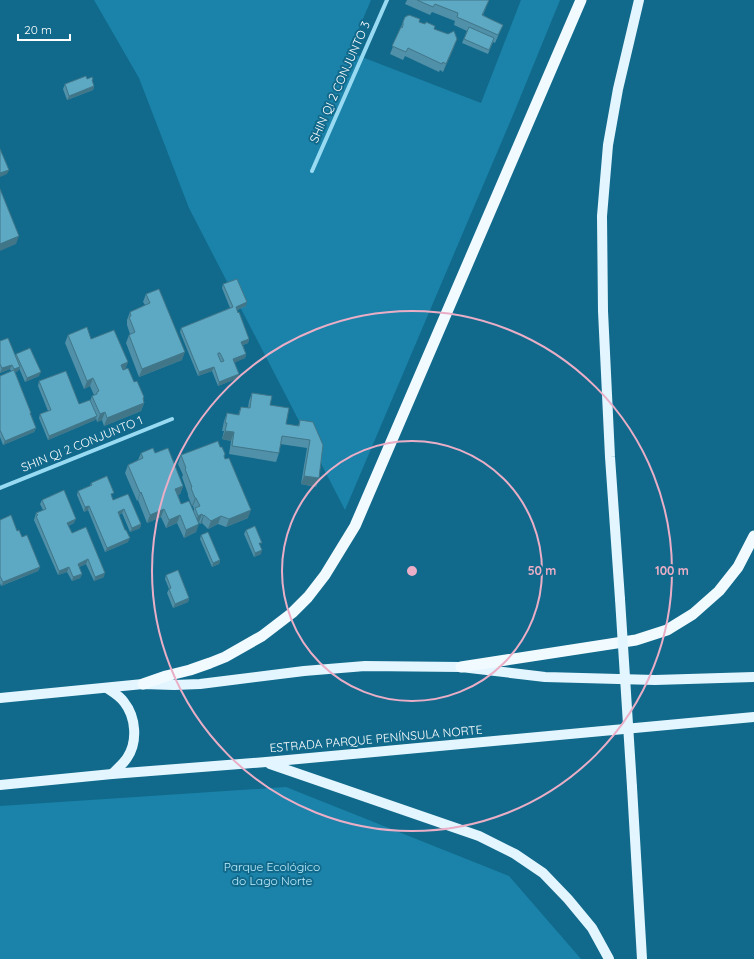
<svg xmlns="http://www.w3.org/2000/svg" width="754" height="959" font-family="Quicksand,sans-serif">
  <style>
    .green { fill: #1b83a9 }
    .lines { fill: none; stroke-linecap: round; stroke-linejoin: round }
    .minor { stroke: #98daf2; stroke-width: 4 }
    .primary { stroke: #e3f6ff; stroke-width: 10 }
    .trunk { stroke: #f1faff; stroke-width: 11 }
    .primary-bridge { stroke: #e3f6ff; stroke-width: 10 }
    .wall { fill: #5090a8 }
    .shaded-wall { fill: #417688 }
    .building { fill: #5da8c3; stroke: #417688; fill-rule: evenodd }
    .ring { fill: none; stroke: #eaaec6; stroke-width: 2 }
    .labels { text-anchor: middle; stroke-width: 4; stroke-linejoin: round; paint-order: stroke }
    .street-label { font-size: 12px; fill: #fff; stroke: #116a8c }
    .park-label { font-size: 12px; fill: #bfedfd; stroke: #116a8c }
    .centre { fill: #eaaec6; stroke: #116a8c; stroke-width: 2 }
    .ring-label { font-size: 12px; text-anchor: middle; font-weight: bold; fill: #eaaec6; stroke: #116a8c; stroke-width: 4; stroke-linejoin: round; paint-order: stroke }
  </style>
  <rect width="100%" height="100%" fill="#116a8c"/>
  <g class="green">
    <polygon points="94,0 371,0 349,52 481,103 521,0 560,0 513,115 345,510 189,208 139,78"/>
    <polygon points="286,787 509,876 581,959 0,959 0,806"/>
  </g>
  <g class="lines">
    <g class="minor">
      <polyline points="312,171 387,0"/>
      <polyline points="0,488 172,419"/>
    </g>
    <g class="primary">
      <polyline points="620,599 610,457 603,311 602,216 608,145 618,89 639,0"/>
      <path d="M107,688C113,692 120,696 124,702C136,717 138,742 127,758C123,764 117,769 112,774"/>
      <polyline points="0,698 143,684 174,685 200,684 304,671 365,666 461,667 545,677 655,680 754,677"/>
      <polyline points="270,764 479,836 515,854 543,873 568,899 592,928 609,959"/>
      <polyline points="0,785 112,774 266,762 754,717"/>
      <polyline points="632,787 642,959"/>
    </g>
    <g class="trunk">
      <polyline points="461,667 636,640 667,630 693,614 719,591 738,567 754,536"/>
      <polyline points="143,684 166,676 190,670 210,663 225,657 262,636 292,613 308,597 325,575 355,526 581,0"/>
    </g>
    <polyline class="primary-bridge" points="620,599 632,787"/>
  </g>
  <g class="wall">
    <polygon points="407,0 489,0 483,15 490,19 503,25 495,43 493,42 488,54 462,43 467,31 454,25 455,21 432,12 430,15 405,4"/>
    <polygon points="405,17 419,22 434,29 454,47 443,72 440,70 439,72 405,56 403,60 390,54"/>
    <polygon points="87,79 93,79 92,81 94,86 93,90 67,100 63,89 65,84"/>
    <polygon points="223,284 246,306 237,310 249,339 248,343 243,345 246,354 245,358 234,362 239,374 238,378 218,386 212,371 198,376 180,332 181,328 230,308 222,288"/>
    <polygon points="146,294 182,360 139,377 126,343 129,335 130,334 127,325 127,320 130,312 145,305 143,302"/>
    <polygon points="68,335 91,339 128,362 125,369 134,382 144,403 141,411 104,426 102,420 97,422 96,418 95,420 48,440 39,418 40,414 48,411 38,386 39,381 79,404 90,401 92,396 94,395 90,386 84,389 65,343"/>
    <polygon points="0,341 15,356 16,354 39,376 25,382 19,368 18,371 15,372 36,428 34,432 3,445 0,437 0,376 11,371 10,369 0,373"/>
    <polygon points="252,393 270,405 286,424 298,426 300,420 313,422 319,478 316,487 301,484 307,448 280,444 279,453 276,462 229,454 231,441 222,439 224,431 222,431 224,421 227,413 238,415 241,407 248,408 249,401"/>
    <polygon points="220,447 225,454 224,456 248,518 226,527 218,524 208,529 202,523 200,524 199,522 198,522 196,532 184,538 177,523 166,528 161,517 147,523 138,500 137,501 125,473 128,465 138,460 141,453 155,453 183,486 180,494 178,495 181,504 194,511 194,509 193,506 192,506 188,496 188,494 182,477 183,475 178,464 181,455"/>
    <polygon points="91,483 112,497 113,500 141,524 140,528 130,532 122,513 119,515 128,542 105,552 88,510 84,512 77,495 78,491 90,486"/>
    <polygon points="42,500 74,523 68,526 72,533 104,577 94,581 86,564 79,567 82,574 80,578 72,581 67,572 58,575 34,520 36,513 43,510 40,504"/>
    <polygon points="0,520 17,531 22,537 40,567 38,571 1,586 0,583"/>
    <polygon points="246,530 260,546 261,554 254,557 244,534"/>
    <polygon points="201,535 220,560 219,564 212,567 200,539"/>
    <polygon points="166,575 189,598 188,602 173,608 167,593 169,589 165,579"/>
  </g>
  <g class="shaded-wall">
    <polygon points="457,39 454,47 443,72 446,64"/>
    <polygon points="94,86 93,90 67,100 69,96"/>
    <polygon points="9,170 7,174 0,177 0,173"/>
    <polygon points="19,236 16,244 0,251 0,244"/>
    <polygon points="247,302 246,306 234,311 236,307"/>
    <polygon points="249,339 248,343 240,346 241,342"/>
    <polygon points="185,352 182,360 139,377 142,369"/>
    <polygon points="246,354 245,358 232,364 233,359"/>
    <polygon points="128,362 125,370 118,373 121,365"/>
    <polygon points="12,365 10,369 0,373 2,368"/>
    <polygon points="20,367 18,371 12,373 14,369"/>
    <polygon points="214,367 212,371 198,376 199,372"/>
    <polygon points="41,372 39,376 25,382 27,378"/>
    <polygon points="239,374 238,378 218,386 219,382"/>
    <polygon points="93,378 90,386 84,389 87,381"/>
    <polygon points="144,397 142,404 144,403 141,411 104,426 107,418"/>
    <polygon points="105,412 102,420 97,422 100,414"/>
    <polygon points="97,416 95,420 48,440 49,436"/>
    <polygon points="36,428 34,432 3,445 5,441"/>
    <polygon points="225,431 234,432 231,441 222,439"/>
    <polygon points="304,476 319,478 316,487 301,484"/>
    <polygon points="183,486 180,494 172,497 175,489"/>
    <polygon points="141,492 138,500 137,501 140,493"/>
    <polygon points="195,498 196,498 193,506 192,506"/>
    <polygon points="89,506 88,510 84,512 85,507"/>
    <polygon points="124,509 122,513 116,516 118,512"/>
    <polygon points="164,509 161,517 147,523 150,515"/>
    <polygon points="251,510 248,518 226,527 229,519"/>
    <polygon points="202,514 199,522 195,524 198,516"/>
    <polygon points="180,515 177,523 166,528 169,520"/>
    <polygon points="204,515 202,523 200,524 203,516"/>
    <polygon points="221,516 218,524 208,529 211,521"/>
    <polygon points="76,519 74,523 66,527 67,523"/>
    <polygon points="141,524 140,528 130,532 132,528"/>
    <polygon points="199,524 196,532 184,538 186,530"/>
    <polygon points="130,538 128,542 105,552 107,548"/>
    <polygon points="262,550 261,554 254,557 255,553"/>
    <polygon points="88,559 86,564 77,568 78,564"/>
    <polygon points="220,560 219,564 212,567 213,563"/>
    <polygon points="40,567 38,571 1,586 3,582"/>
    <polygon points="69,567 67,572 58,575 59,571"/>
    <polygon points="105,573 104,577 94,581 95,577"/>
    <polygon points="82,574 80,578 72,581 73,577"/>
    <polygon points="189,598 188,602 173,608 175,604"/>
  </g>
  <g class="building">
    <polygon points="417,0 489,0 482,15 490,19 503,25 498,35 457,17 458,13 435,4 433,7"/>
    <polygon points="409,15 420,19 419,22 425,24 426,22 435,26 434,29 448,34 454,31 457,39 446,64 443,62 442,64 408,48 406,52 392,46 401,27 402,28 403,25 403,22 405,17"/>
    <polygon points="469,27 494,38 489,50 464,39"/>
    <polygon points="86,76 87,79 92,77 93,79 92,80 94,86 69,96 65,84"/>
    <polygon points="0,149 9,170 0,173"/>
    <polygon points="0,189 19,236 0,244"/>
    <path d="M237,279L247,302L236,307L238,313L239,312L249,339L241,342L246,354L233,359L239,374L219,382L214,367L199,372L181,328L233,307L223,284ZM218,353H220L224,361L221,362L218,355Z"/>
    <polygon points="159,289 185,352 142,369 129,335 135,332 129,317 131,316 130,312 150,303 146,294"/>
    <polygon points="87,327 91,339 114,330 128,362 121,365 123,370 128,368 134,382 137,381 144,397 143,398 144,403 107,418 105,412 100,414 92,396 97,394 97,392 99,391 93,378 87,381 68,335"/>
    <polygon points="8,338 20,367 14,369 12,365 2,368 0,364 0,341"/>
    <polygon points="30,348 41,372 27,378 16,354"/>
    <polygon points="14,370 31,413 30,413 36,428 5,441 0,430 0,376"/>
    <polygon points="66,371 79,404 90,400 97,416 49,436 40,414 51,410 39,381"/>
    <polygon points="252,393 272,396 270,405 289,408 286,424 299,426 300,420 313,422 323,445 319,478 304,476 310,440 282,436 279,453 232,446 234,432 225,431 227,423 225,423 227,413 239,415 241,407 250,408"/>
    <polygon points="218,441 220,447 222,447 225,454 224,456 225,459 229,458 251,510 229,519 221,516 211,521 204,515 203,516 202,514 198,516 195,508 200,506 196,498 195,498 191,488 192,487 185,469 186,468 181,455"/>
    <polygon points="153,448 155,453 168,448 183,486 175,489 181,504 189,501 199,524 186,530 180,515 169,520 164,509 150,515 141,492 140,493 128,465 143,458 141,453"/>
    <polygon points="107,476 114,493 111,494 113,500 128,494 141,524 132,528 124,509 118,512 125,530 126,530 130,538 107,548 89,506 85,507 78,491 92,485 91,483"/>
    <polygon points="64,490 76,519 67,523 72,533 86,527 105,573 95,577 88,559 78,564 82,574 73,577 69,567 59,571 36,516 38,515 36,513 46,509 42,500"/>
    <polygon points="11,515 17,531 19,530 22,537 27,535 40,567 3,582 0,576 0,520"/>
    <polygon points="255,526 262,543 259,543 262,550 255,553 246,530"/>
    <polygon points="208,532 220,560 213,563 201,535"/>
    <polygon points="178,570 189,598 175,604 169,589 171,588 166,575"/>
  </g>
  <g class="ring">
    <circle cx="412" cy="571" r="130"/>
    <circle cx="412" cy="571" r="260"/>
  </g>
  <g class="labels">
    <g class="street-label">
      <text transform="translate(340 82) rotate(-66)" y="4">SHIN QI 2 CONJUNTO 3</text>
      <text transform="translate(82 444) rotate(-22)" y="4">SHIN QI 2 CONJUNTO 1</text>
      <text transform="translate(376 739) rotate(-5)" y="4">ESTRADA PARQUE PENÍNSULA NORTE</text>
    </g>
    <g class="park-label">
      <text x="272" y="871">Parque Ecológico<tspan x="272" dy="14">do Lago Norte</tspan></text>
    </g>
  </g>
  <circle cx="412" cy="571" r="6" class="centre"/>
  <g class="ring-label">
    <text x="542" y="575">50 m</text>
    <text x="672" y="575">100 m</text>
  </g>
  <path d="M18 34v6h52v-6" fill="none" stroke="#ffffff" stroke-width="2"/>
  <text x="24" y="34" font-size="12" fill="#ffffff" stroke="#116a8c" stroke-width="3" paint-order="stroke">20 m</text>
</svg>
